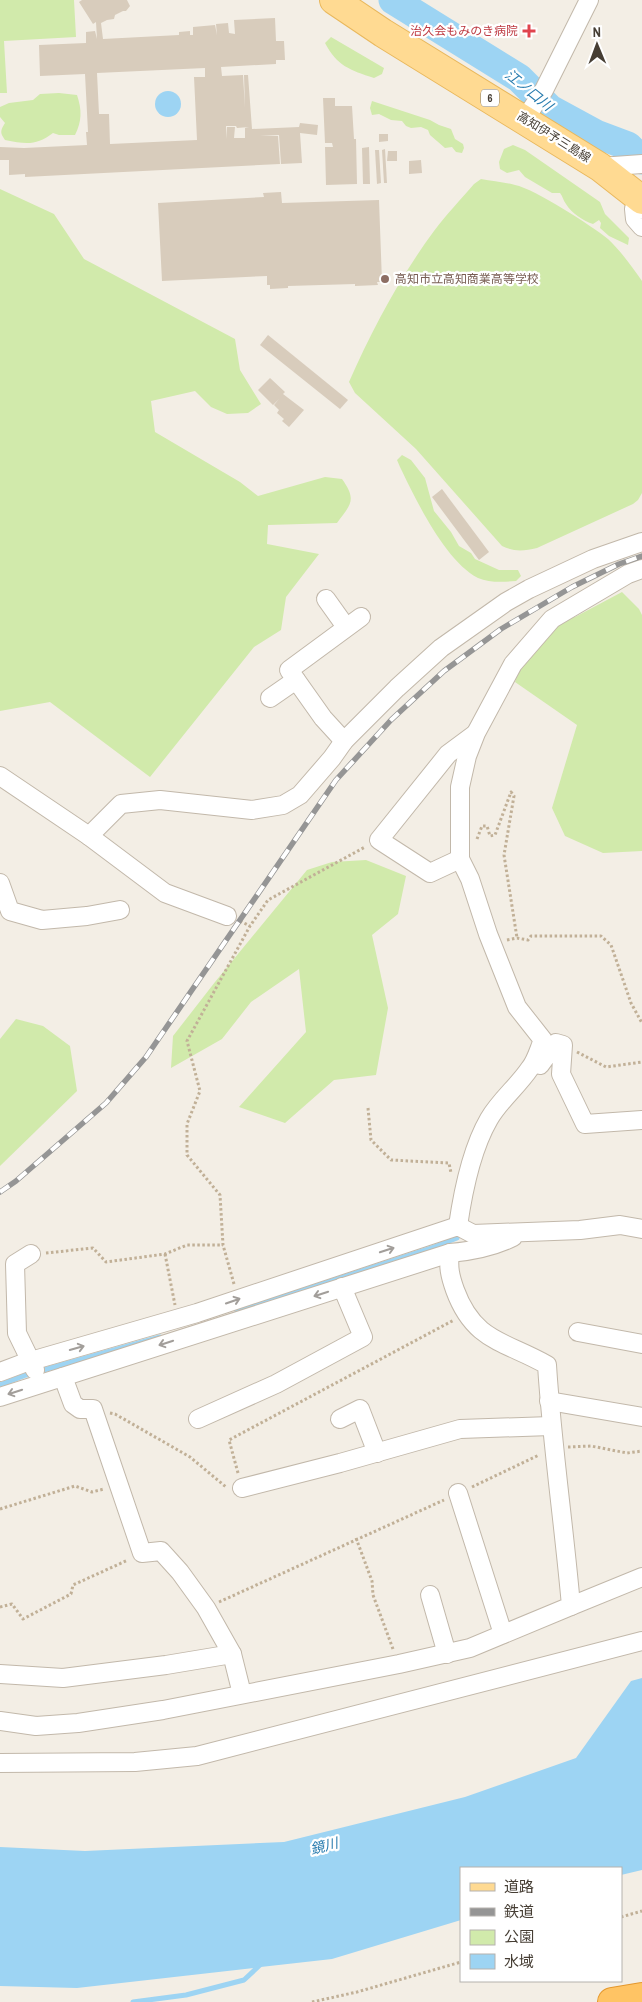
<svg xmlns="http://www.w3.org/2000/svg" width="642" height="2002" font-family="'Archivo Narrow','Noto Sans JP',sans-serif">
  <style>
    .green { fill: #d1eaab }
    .water { fill: #9dd4f3 }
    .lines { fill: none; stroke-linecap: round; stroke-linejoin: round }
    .stream { stroke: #9dd4f3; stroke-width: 5 }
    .river { stroke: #9dd4f3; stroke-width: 29 }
    .building { fill: #d8ccbc; fill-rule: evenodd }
    .street-casing { stroke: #c2b8aa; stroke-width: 20 }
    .primary-casing { stroke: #e9b85d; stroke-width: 30 }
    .highway-casing { stroke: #e4982d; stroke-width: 30 }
    .path { stroke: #c1b097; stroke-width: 3; stroke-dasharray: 2.5 2.5; stroke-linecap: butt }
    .street { stroke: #fff; stroke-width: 18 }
    .primary { stroke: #ffda92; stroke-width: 28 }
    .highway { stroke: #ffc464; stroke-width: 28 }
    .rail-casing { stroke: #959595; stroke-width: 5.5 }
    .rail { stroke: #fff; stroke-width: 4; stroke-dasharray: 11; stroke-linecap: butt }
    .oneway { stroke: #a29e9a }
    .health-dot { fill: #e0444e; stroke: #fff; stroke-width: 2 }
    .education-dot { fill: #8d6e63; stroke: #fff; stroke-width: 2 }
    .labels { text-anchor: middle; stroke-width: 4.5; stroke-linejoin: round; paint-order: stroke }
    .shield { fill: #fff; stroke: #7e7871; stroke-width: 1 }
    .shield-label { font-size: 11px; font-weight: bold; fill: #463e34 }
    .health-label { font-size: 12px; fill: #be3a42; stroke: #fff; text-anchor: end }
    .street-label { font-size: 12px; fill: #463e34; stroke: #fff }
    .education-label { font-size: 12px; fill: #785e54; stroke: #fff; text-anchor: start }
    .water-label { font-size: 14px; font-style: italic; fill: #277bae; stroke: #fff }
  </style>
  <rect width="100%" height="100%" fill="#f3eee5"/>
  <g class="green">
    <polygon points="0,0 74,0 76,37 4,41 7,93 0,93"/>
    <path d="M331,37L384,68L382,74L374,78C350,70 337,66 325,43Z"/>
    <path d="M59,93L77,95C82,110 82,121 75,135H59L53,133C36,146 26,144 5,140C0,133 0,131 5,123L0,117V107L9,103L33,100L40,94Z"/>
    <polygon points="372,101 430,120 439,125 451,129 455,139 463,144 464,148 462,153 456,152 452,147 445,148 430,135 428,130 421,127 411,128 406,126 402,121 391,120 379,114 372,115 370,108"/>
    <path d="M513,145L525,150L600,202L605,214L629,238L628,245L609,236L600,228L601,223L599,220L593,224C584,221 571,213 566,204C563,200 563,197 560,193H552L525,177L519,170L507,173L500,169L499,162L504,149Z"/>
    <path d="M481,179C492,181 504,182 515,185C535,189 592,226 608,239C621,251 632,267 642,281V493L638,500L633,504L537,548C524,551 514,552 502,546L416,449L355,393L349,382C372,330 400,277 434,231C446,215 461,199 474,184Z"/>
    <path d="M0,189L54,214L84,259L235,339L240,370L261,404L248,413L227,414L211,407L195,391L151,401L155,432L240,482L258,496L325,477L342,479C357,500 351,504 337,523L268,525L267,544L319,554L286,597L281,630L254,647L150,777L50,702L0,711Z"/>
    <path d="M402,455L411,460L425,478L434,511L451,532L459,546L471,553L475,559L499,570H518L521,576L516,581C504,582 489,583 478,578C445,561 416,500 400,467L397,460Z"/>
    <polygon points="622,592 639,609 642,615 642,851 603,853 565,836 552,808 577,725 515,682 530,639 552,619 575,617"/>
    <polygon points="366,860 406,876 398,914 372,935 388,1008 376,1075 334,1080 285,1123 239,1107 306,1032 299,969 251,1002 222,1039 171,1068 173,1036 215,982 307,870 332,862"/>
    <polygon points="16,1019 43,1026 70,1046 77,1091 0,1166 0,1039"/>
  </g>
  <g class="water">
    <circle cx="168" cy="104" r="13"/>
    <polygon points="642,1678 642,1870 621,1875 621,1868 461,1868 461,1920 332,1959 77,1988 0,1986 0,1847 85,1851 284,1842 465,1797 576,1758 631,1681"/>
  </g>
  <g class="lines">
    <g class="stream">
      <polyline points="237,1312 434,1247 457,1238"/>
      <polyline points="0,1385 26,1375 160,1337"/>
      <polyline points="133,2002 186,1995 244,1980 261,1964"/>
    </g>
    <polyline class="river" points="393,0 519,78 550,109 596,134 628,146 642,160"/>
  </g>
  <g class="building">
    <path d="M82,0H127L130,6L126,11H123L115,15L114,19L107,20L101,23L103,39L179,35V32L190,31V35H193V27L215,25L217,35L216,24L228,23L229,33L235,34L234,20L275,18L276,41H284L285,60H276V64L221,67L222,76L243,75L245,108L244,75H248L252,129L299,127L300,123L318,125L317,135L300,133L302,163L281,164L279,135L260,136H278L280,164L25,177V174L9,175V160H0V147L24,148L87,145L86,132H88L85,74L40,76L39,45L86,43V32L95,31L97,39L96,22L93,24L79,2ZM205,68V77H194L197,140L110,144L109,114H99L97,73ZM226,126H236L237,128L249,127L245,128V138H234L235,127H227V139Z"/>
    <polygon points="323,98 335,98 335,106 352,106 354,139 356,139 357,184 326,185 325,147 333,147 332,143 325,143"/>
    <polygon points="379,134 388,134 388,141 379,142"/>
    <polygon points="369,147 370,184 363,184 362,148"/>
    <polygon points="385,149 387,183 384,183 382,150"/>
    <polygon points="375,150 379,150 381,183 377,184"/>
    <polygon points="388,151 397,151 397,161 387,161"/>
    <polygon points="421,160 422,173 409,174 409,161"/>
    <polygon points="281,192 282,203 379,200 382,282 377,282 378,285 355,286 355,284 288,286 288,288 270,289 270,285 267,285 267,276 162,281 158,203 264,197 263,193"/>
    <polygon points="268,335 348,400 340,409 260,345"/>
    <polygon points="270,378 285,392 283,394 304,410 289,427 282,421 284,419 277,413 279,410 274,405 279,399 273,405 258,390"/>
    <polygon points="442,489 489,552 479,560 432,497"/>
  </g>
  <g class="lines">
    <defs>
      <g id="street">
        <polyline points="525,119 544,90 589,0"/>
        <polyline points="600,167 642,164"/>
        <polyline points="642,205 634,209 635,219 642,227"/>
        <polyline points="326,599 346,627"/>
        <polyline points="270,698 296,680"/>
        <polyline points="344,741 323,718 289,670 361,617"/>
        <polyline points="0,776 89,836 121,804 160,800 252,810 283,805 300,795 332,758 344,741 397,688 441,648 506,602 529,589 593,559 642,542"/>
        <polyline points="89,836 165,893 227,916"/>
        <polyline points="460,859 430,873 379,840 448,754 475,734"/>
        <polyline points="0,883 10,911 42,920 87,916 120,910"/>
        <polyline points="540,1065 556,1043 563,1045 561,1074 585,1124 642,1120"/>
        <path d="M458,1226C463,1191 471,1150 489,1119C500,1100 518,1086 530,1068C536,1061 539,1049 543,1040L517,1007L488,934L470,879L460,859V787L467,756L476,733L513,664L552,619L628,574L642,569"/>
        <polyline points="31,1254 15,1264 17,1333 35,1370"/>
        <polyline points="578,1332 642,1344"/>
        <polyline points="0,1372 24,1363 197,1313 458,1226 473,1234 580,1230 620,1225 642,1229"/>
        <polyline points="63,1377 73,1404 80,1409 93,1409 94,1412 142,1553 161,1551 180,1572 206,1608 232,1654 242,1694"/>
        <path d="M0,1397L450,1253C473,1251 493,1247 513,1237"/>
        <polyline points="549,1401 642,1417"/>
        <polyline points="198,1419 276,1384 363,1337 342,1287"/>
        <polyline points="340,1419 360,1409 377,1453"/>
        <polyline points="242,1488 340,1463 460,1429 551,1426"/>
        <polyline points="458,1493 503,1634"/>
        <polyline points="430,1595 447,1654"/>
        <polyline points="571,1606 642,1577"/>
        <polyline points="0,1674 63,1678 166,1665 232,1654"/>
        <path d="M0,1721L36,1726L78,1723L163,1710L399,1664L470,1648L571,1606C564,1525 552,1445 547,1365C505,1341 474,1342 455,1290C450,1276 448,1267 450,1253"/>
        <polyline points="0,1763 135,1762 197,1756 642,1641"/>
      </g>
      <polyline id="primary" points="334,0 383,33 600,167 642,200"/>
      <polyline id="highway" points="612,2002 642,1997"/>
    </defs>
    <use href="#street" class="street-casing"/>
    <use href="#primary" class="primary-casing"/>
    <use href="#highway" class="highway-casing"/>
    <g class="path">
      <polyline points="477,839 482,826 487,826 490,836 495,835 511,792 514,796 504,855 517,938"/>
      <polyline points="240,921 250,926"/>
      <polyline points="507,940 517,938 528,940 531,936 601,936 611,945 631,1003 642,1023"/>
      <polyline points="577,1052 606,1067 642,1062"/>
      <polyline points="368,1108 371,1140 391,1160 449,1163 451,1173"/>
      <polyline points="46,1253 93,1248 106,1262 165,1254 187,1245 223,1245"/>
      <polyline points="165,1254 175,1305"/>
      <polyline points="234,1284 223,1245 220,1195 187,1155 187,1124 200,1091 187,1041 250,926 268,900 365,847"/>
      <polyline points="110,1413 115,1414 190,1457 226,1487"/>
      <polyline points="568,1447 591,1446 627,1453 642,1451"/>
      <polyline points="238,1473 229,1440 454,1320"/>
      <polyline points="472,1487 539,1455"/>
      <polyline points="0,1509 75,1486 92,1492 104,1489"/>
      <polyline points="356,1538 372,1581 373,1595 393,1649"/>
      <polyline points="219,1602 444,1500"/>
      <polyline points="0,1607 12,1604 23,1619 71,1594 73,1585 128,1560"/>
      <polyline points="621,1917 642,1911"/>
      <polyline points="312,2002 357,1992 461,1962"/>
    </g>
    <use href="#street" class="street"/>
    <use href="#primary" class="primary"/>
    <use href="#highway" class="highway"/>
    <defs>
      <polyline id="rail" points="0,1192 16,1181 106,1103 146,1057 336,780 391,720 444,671 501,629 572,587 619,564 642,556"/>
    </defs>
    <use href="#rail" class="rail-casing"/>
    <use href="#rail" class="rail"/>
  </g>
  <defs><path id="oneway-shaft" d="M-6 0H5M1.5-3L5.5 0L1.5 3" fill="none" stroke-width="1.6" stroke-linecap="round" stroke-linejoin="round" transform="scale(1.25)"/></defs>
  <g class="oneway">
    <use href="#oneway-shaft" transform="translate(387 1250) rotate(-18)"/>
    <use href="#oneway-shaft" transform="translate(321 1294) rotate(162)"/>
    <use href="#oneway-shaft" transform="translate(233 1301) rotate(-19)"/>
    <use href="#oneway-shaft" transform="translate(166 1343) rotate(162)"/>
    <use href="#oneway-shaft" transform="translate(77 1348) rotate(-16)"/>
    <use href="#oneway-shaft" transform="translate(15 1392) rotate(162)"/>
  </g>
  <path class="health-dot" d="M526.5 23.5h5v5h5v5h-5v5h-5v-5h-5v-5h5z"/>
  <circle class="education-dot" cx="385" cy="279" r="5"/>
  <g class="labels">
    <rect class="shield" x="481" y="89.5" width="18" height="17" rx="4"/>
    <g class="shield-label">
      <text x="490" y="102">6</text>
    </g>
    <g class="health-label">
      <text x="518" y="35">治久会もみのき病院</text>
    </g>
    <g class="street-label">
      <text transform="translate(554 137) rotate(32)" y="4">高知伊予三島線</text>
    </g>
    <g class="education-label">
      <text x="395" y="283">高知市立高知商業高等学校</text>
    </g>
    <g class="water-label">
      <text transform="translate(529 90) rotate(39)" y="5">江ノ口川</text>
      <text transform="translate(324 1846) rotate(-14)" y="5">鏡川</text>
    </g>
  </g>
  <rect x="460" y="1867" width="162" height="115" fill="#ffffff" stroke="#b5b2ae"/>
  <rect x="470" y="1883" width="25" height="8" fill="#ffda92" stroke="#b5b2ae"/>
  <text x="504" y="1892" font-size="15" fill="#463e34">道路</text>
  <rect x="470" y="1908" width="25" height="8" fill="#959595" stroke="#b5b2ae"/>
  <text x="504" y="1917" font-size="15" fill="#463e34">鉄道</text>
  <rect x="470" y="1930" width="25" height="15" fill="#d1eaab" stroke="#b5b2ae"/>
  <text x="504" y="1942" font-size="15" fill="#463e34">公園</text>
  <rect x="470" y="1954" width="25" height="15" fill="#9dd4f3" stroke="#b5b2ae"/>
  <text x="504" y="1967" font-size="15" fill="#463e34">水域</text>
  <g transform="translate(597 45) rotate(359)" stroke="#ffffff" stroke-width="4" paint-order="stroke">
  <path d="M0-4L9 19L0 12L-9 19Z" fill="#463e34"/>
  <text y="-8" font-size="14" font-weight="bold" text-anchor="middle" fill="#463e34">N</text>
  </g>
</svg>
